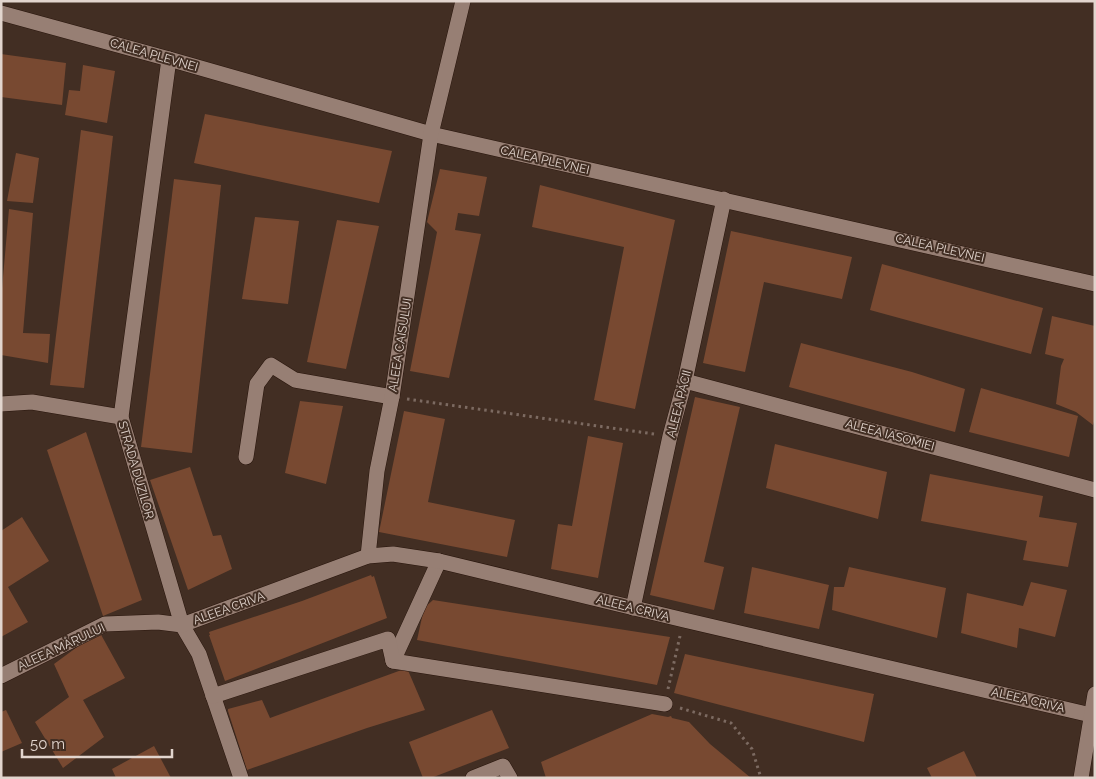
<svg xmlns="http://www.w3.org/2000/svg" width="1096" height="779" font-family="Raleway,sans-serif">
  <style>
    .building { fill: #784931 }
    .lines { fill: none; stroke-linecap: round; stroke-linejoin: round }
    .minor-casing { stroke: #28150c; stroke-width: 16 }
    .path { stroke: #7c6a61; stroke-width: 3; stroke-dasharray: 2.5 4; stroke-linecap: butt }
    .minor { stroke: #977f74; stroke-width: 15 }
    .labels { text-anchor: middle; stroke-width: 4; stroke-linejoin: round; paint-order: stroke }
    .street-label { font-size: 12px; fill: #e2d5ce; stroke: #422e23 }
  </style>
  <rect width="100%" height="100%" fill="#422e23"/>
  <g class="building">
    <polygon points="1,54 66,63 62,105 1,97"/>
    <polygon points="83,65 115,71 107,123 65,115 69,90 80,91"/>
    <polygon points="205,114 392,151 379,203 194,163"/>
    <polygon points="81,130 113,136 84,388 50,385"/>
    <polygon points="16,153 39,158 33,203 7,201"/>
    <polygon points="440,169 487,177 479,216 458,213 455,230 481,234 449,378 410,371 437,232 427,222"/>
    <polygon points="174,179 221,185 192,453 141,447"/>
    <polygon points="540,185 675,220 635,409 594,400 624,247 532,227"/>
    <polygon points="9,209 33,213 23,333 50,334 48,363 1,355 1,300"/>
    <polygon points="255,217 299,221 288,304 242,299"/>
    <polygon points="337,220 379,226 346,369 307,362"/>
    <polygon points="731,231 852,257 842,299 764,282 745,372 703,363"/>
    <polygon points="882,264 1043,308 1031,354 870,310"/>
    <polygon points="1052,316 1095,326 1094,361 1095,362 1095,418 1093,425 1076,412 1056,404 1061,366 1064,359 1045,354"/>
    <polygon points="801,343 912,372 965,389 955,432 789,387"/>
    <polygon points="981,388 1078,416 1069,457 969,432"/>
    <polygon points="695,397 740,407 704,562 724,567 714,610 650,595"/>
    <polygon points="300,401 343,406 326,484 285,473"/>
    <polygon points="404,411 445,419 428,502 515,520 507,557 379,532"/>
    <polygon points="86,432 142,600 103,616 47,450"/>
    <polygon points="588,436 623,443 598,578 551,569 558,524 572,526"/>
    <polygon points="775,444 887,472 878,519 766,488"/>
    <polygon points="190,467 213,536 221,535 232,569 188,590 150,480"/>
    <polygon points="930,474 1043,496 1039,517 1077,523 1068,567 1023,560 1027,541 921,521"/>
    <polygon points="22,517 49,561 8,587 28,622 1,637 1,531"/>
    <polygon points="752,567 829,585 819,629 744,613"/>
    <polygon points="849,567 946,588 937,638 832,610 834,587 844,587"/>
    <polygon points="371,575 372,577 374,576 387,618 225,681 209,635 210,635 209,632 302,601"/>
    <polygon points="1031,582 1067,590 1055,637 1019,628 1017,648 961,633 967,593 1023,606"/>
    <polygon points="433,600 670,637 657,685 417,640 424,608"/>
    <polygon points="99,631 125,678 83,700 104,737 63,768 35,722 69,697 54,664"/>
    <polygon points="685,654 874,694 864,742 674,693"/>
    <polygon points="407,668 425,710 367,728 247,770 228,711 228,709 262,700 270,718"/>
    <polygon points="6,710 22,743 1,752 1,712"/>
    <polygon points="492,710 509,748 431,778 423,778 409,742"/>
    <polygon points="652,714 668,717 671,716 672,718 689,722 710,744 751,778 546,778 541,762"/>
    <polygon points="154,746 171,778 116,778 112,769"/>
    <polygon points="964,751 977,778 932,778 927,768"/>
  </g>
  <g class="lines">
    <defs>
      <g id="minor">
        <polyline points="1,13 169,59 431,134 1095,284"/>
        <polyline points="169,59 121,417 182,625 199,654 241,778"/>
        <polyline points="685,381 1095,490"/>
        <polyline points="1,404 32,402 121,417"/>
        <polyline points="246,457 257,384 271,365 295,380 392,397"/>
        <polyline points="368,556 377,471 392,397 431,134 463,1"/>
        <polyline points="633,608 670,436 685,381 724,199"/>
        <polyline points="393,661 439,561"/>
        <polyline points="1,676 105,624 158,622 182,625 368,556 393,554 439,561 684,620 1091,715"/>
        <polyline points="213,696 388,639 393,661 665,704"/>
        <polyline points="473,778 503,766 510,778"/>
        <polyline points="1081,778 1095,694"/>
      </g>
    </defs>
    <use href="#minor" class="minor-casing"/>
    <g class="path">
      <polyline points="407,399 654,434"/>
      <polyline points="668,689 680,636"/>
      <polyline points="680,708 731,723 752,749 761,778"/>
    </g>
    <use href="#minor" class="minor"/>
  </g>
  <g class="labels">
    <g class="street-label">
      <text transform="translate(154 55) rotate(16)" y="4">CALEA PLEVNEI</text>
      <text transform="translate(545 160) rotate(13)" y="4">CALEA PLEVNEI</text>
      <text transform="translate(940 248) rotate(13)" y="4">CALEA PLEVNEI</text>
      <text transform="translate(400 345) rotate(-81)" y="4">ALEEA CAISULUI</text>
      <text transform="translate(679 404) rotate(-76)" y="4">ALEEA PĂCII</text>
      <text transform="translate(890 435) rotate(15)" y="4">ALEEA IASOMIEI</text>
      <text transform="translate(136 470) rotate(74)" y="4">STRADA DUZILOR</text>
      <text transform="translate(229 608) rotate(-20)" y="4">ALEEA CRIVA</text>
      <text transform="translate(633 608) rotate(14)" y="4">ALEEA CRIVA</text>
      <text transform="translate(61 647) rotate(-25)" y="4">ALEEA MĂRULUI</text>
      <text transform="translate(1028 700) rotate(13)" y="4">ALEEA CRIVA</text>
    </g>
  </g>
  <rect width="1096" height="779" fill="none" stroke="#e2d5ce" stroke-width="5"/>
  <path d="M22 749v8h150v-8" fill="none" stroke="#e2d5ce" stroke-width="2.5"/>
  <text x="30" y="749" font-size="15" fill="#e2d5ce" stroke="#422e23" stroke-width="4" paint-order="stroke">50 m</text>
</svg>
